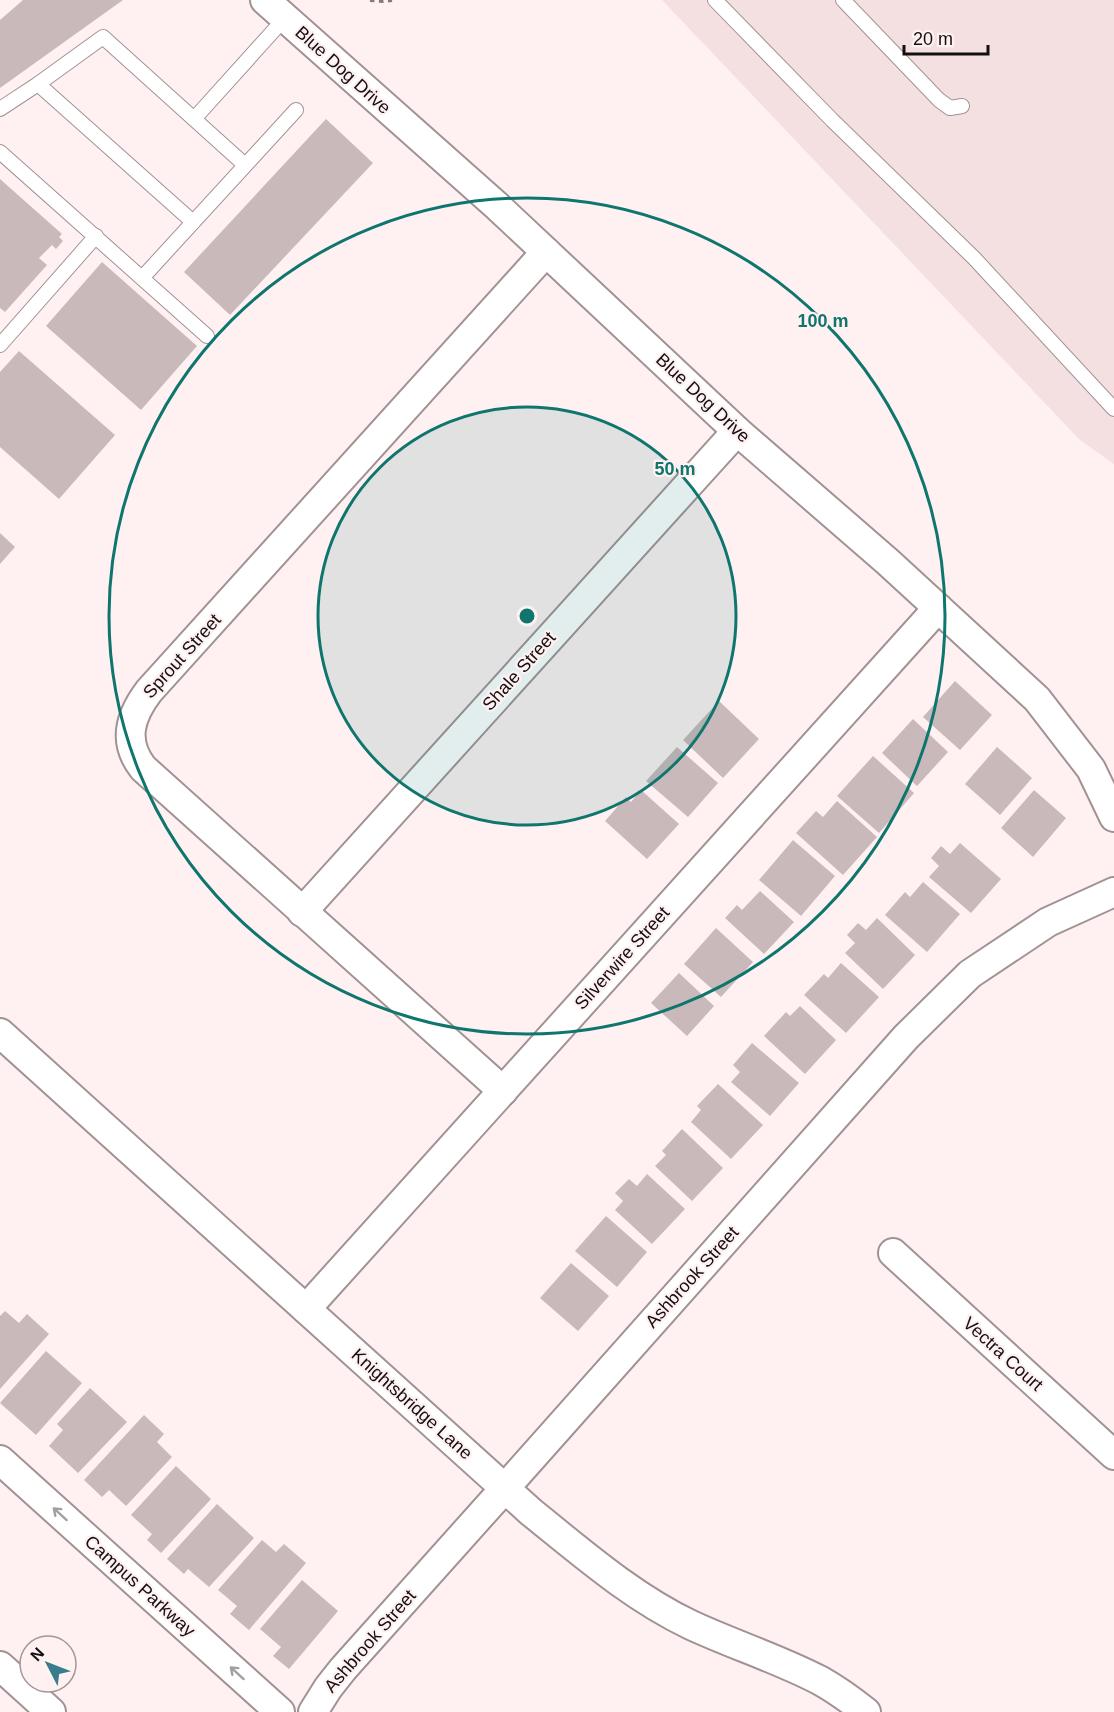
<svg xmlns="http://www.w3.org/2000/svg" width="1114" height="1712" font-family="Arial,sans-serif">
  <style>
    .built { fill: #f4dfe1 }
    .building { fill: #cab9bb }
    .lines { fill: none; stroke-linecap: round; stroke-linejoin: round }
    .service-casing { stroke: #a29294; stroke-width: 16 }
    .minor-casing { stroke: #a29294; stroke-width: 32 }
    .path { stroke: #847b7b; stroke-width: 4; stroke-dasharray: 4.5 4.5; stroke-linecap: butt }
    .service { stroke: #fff; stroke-width: 14 }
    .minor { stroke: #fff; stroke-width: 28 }
    .oneway { stroke: #a19f9f }
    .ring { fill: none; stroke: #0f766e; stroke-width: 3 }
    .labels { text-anchor: middle; stroke-width: 4.5; stroke-linejoin: round; paint-order: stroke }
    .street-label { font-size: 18px; fill: #151010; stroke: #fff1f2 }
    .centre { fill: #0f766e; stroke: #fff1f2; stroke-width: 3 }
    .ring-label { font-size: 18px; text-anchor: middle; font-weight: bold; fill: #0f766e; stroke: #fff1f2; stroke-width: 4.5; stroke-linejoin: round; paint-order: stroke }
  </style>
  <rect width="100%" height="100%" fill="#fff1f2"/>
  <polygon class="built" points="662,0 1114,0 1114,464 1080,440"/>
  <g class="building">
    <polygon points="23,0 123,0 0,88 0,20"/>
    <polygon points="326,119 373,163 230,315 184,272"/>
    <polygon points="0,179 62,234 59,237 63,241 56,249 52,245 39,258 47,265 5,312 0,308"/>
    <polygon points="102,262 197,346 141,410 46,326"/>
    <polygon points="19,351 115,435 59,499 0,447 0,372"/>
    <polygon points="0,533 15,547 0,564"/>
    <polygon points="955,681 992,715 960,750 923,717"/>
    <polygon points="719,701 759,739 723,778 683,740"/>
    <polygon points="913,719 948,752 917,786 882,753"/>
    <polygon points="677,747 718,783 688,817 646,781"/>
    <polygon points="997,747 1032,778 1000,815 965,784"/>
    <polygon points="873,756 914,793 879,833 837,796"/>
    <polygon points="641,790 679,824 647,859 605,821 626,797 631,802"/>
    <polygon points="1034,790 1066,818 1033,857 1001,828"/>
    <polygon points="837,801 877,837 843,875 796,833 816,811 823,817"/>
    <polygon points="793,840 835,876 801,916 759,880"/>
    <polygon points="960,843 1001,879 971,913 929,877 939,866 931,858 941,846 950,854"/>
    <polygon points="923,882 960,914 927,952 885,915 905,892 910,897"/>
    <polygon points="760,891 794,922 764,954 725,918 737,905 742,910"/>
    <polygon points="877,918 915,955 883,989 845,953 855,943 847,935 858,923 866,930"/>
    <polygon points="716,928 753,962 721,997 684,964"/>
    <polygon points="841,963 879,997 846,1033 804,995 824,974 828,978"/>
    <polygon points="679,973 714,1006 687,1036 651,1003"/>
    <polygon points="800,1006 836,1040 805,1074 764,1036 786,1012 790,1016"/>
    <polygon points="752,1043 799,1083 770,1116 731,1082 740,1072 733,1065"/>
    <polygon points="718,1084 763,1125 731,1159 691,1122 701,1110 697,1106"/>
    <polygon points="682,1129 723,1168 692,1201 655,1166 666,1155 662,1151"/>
    <polygon points="647,1174 685,1209 652,1244 615,1210 623,1201 615,1193 629,1179 637,1186"/>
    <polygon points="606,1216 647,1252 617,1287 575,1251"/>
    <polygon points="571,1263 609,1296 578,1331 540,1298"/>
    <polygon points="5,1311 19,1323 27,1314 49,1334 0,1389 0,1316"/>
    <polygon points="46,1351 82,1383 36,1435 0,1403"/>
    <polygon points="90,1388 127,1422 78,1473 49,1446 63,1430 57,1424"/>
    <polygon points="144,1415 164,1434 157,1442 172,1457 126,1506 109,1490 102,1497 84,1480"/>
    <polygon points="176,1466 211,1499 161,1553 147,1540 152,1534 131,1515"/>
    <polygon points="217,1504 254,1538 209,1587 188,1569 184,1574 167,1559"/>
    <polygon points="262,1540 276,1552 284,1544 306,1563 249,1630 230,1614 237,1606 218,1590"/>
    <polygon points="302,1580 338,1611 289,1669 273,1656 281,1647 260,1629"/>
  </g>
  <g class="lines">
    <defs>
      <g id="service">
        <polyline points="715,0 832,120 974,258 1114,409"/>
        <polyline points="843,0 939,100 950,108 962,106"/>
        <polyline points="38,84 193,222"/>
        <polyline points="0,109 38,84 103,37 245,165"/>
        <polyline points="194,119 285,18"/>
        <polyline points="0,152 207,336"/>
        <polyline points="142,278 296,110"/>
        <polyline points="0,345 96,236"/>
      </g>
      <g id="minor">
        <polyline points="265,0 497,206 737,431 888,562 1037,699 1091,769 1114,817"/>
        <polyline points="302,912 737,431"/>
        <path d="M0,1033L531,1512C582,1553 632,1597 691,1625C734,1645 779,1659 821,1681C837,1690 852,1701 866,1712"/>
        <path d="M503,1091L143,768C122,741 130,716 149,691L546,252"/>
        <polyline points="893,1253 1114,1455"/>
        <polyline points="306,1309 938,608"/>
        <polyline points="0,1460 280,1712"/>
        <polyline points="0,1666 51,1712"/>
        <polyline points="313,1712 328,1688 343,1669 505,1488 906,1037 970,974 1048,922 1114,892"/>
      </g>
    </defs>
    <use href="#service" class="service-casing"/>
    <use href="#minor" class="minor-casing"/>
    <polyline class="path" points="370,0 383,1 392,0"/>
    <use href="#service" class="service"/>
    <use href="#minor" class="minor"/>
  </g>
  <defs><path id="oneway-shaft" d="M-6 0H5M1.5-3L5.5 0L1.5 3" fill="none" stroke-width="1.6" stroke-linecap="round" stroke-linejoin="round" transform="scale(1.5)"/></defs>
  <g class="oneway">
    <use href="#oneway-shaft" transform="translate(60 1514) rotate(-138)"/>
    <use href="#oneway-shaft" transform="translate(237 1673) rotate(-138)"/>
  </g>
  <circle cx="527" cy="616" r="209" fill="#0f766e" fill-opacity=".12"/>
  <g class="ring">
    <circle cx="527" cy="616" r="209"/>
    <circle cx="527" cy="616" r="418"/>
  </g>
  <g class="labels">
    <g class="street-label">
      <text transform="translate(343 70) rotate(42)" y="6">Blue Dog Drive</text>
      <text transform="translate(703 398) rotate(43)" y="6">Blue Dog Drive</text>
      <text transform="translate(182 656) rotate(-48)" y="6">Sprout Street</text>
      <text transform="translate(519 671) rotate(-48)" y="6">Shale Street</text>
      <text transform="translate(622 958) rotate(-48)" y="6">Silverwire Street</text>
      <text transform="translate(692 1277) rotate(-48)" y="6">Ashbrook Street</text>
      <text transform="translate(1003 1354) rotate(42)" y="6">Vectra Court</text>
      <text transform="translate(412 1404) rotate(42)" y="6">Knightsbridge Lane</text>
      <text transform="translate(140 1586) rotate(42)" y="6">Campus Parkway</text>
      <text transform="translate(370 1641) rotate(-49)" y="6">Ashbrook Street</text>
    </g>
  </g>
  <circle cx="527" cy="616" r="9" class="centre"/>
  <g class="ring-label">
    <text x="823" y="327">100 m</text>
    <text x="675" y="475">50 m</text>
  </g>
  <g transform="translate(48 1664) rotate(312)"><circle r="28" fill="#fff1f2" stroke="#a19798" stroke-width="1.5"/>
  <path d="M0-4.5L10 22L0 15L-10 22Z" fill="#397d8c"/>
  <text y="-9" font-size="16" font-weight="bold" text-anchor="middle" fill="#151010">N</text>
  </g>
  <path d="M904 45v9h84v-9" fill="none" stroke="#151010" stroke-width="3"/>
  <text x="913" y="45" font-size="18" fill="#151010" stroke="#fff1f2" stroke-width="4.5" paint-order="stroke">20 m</text>
</svg>
